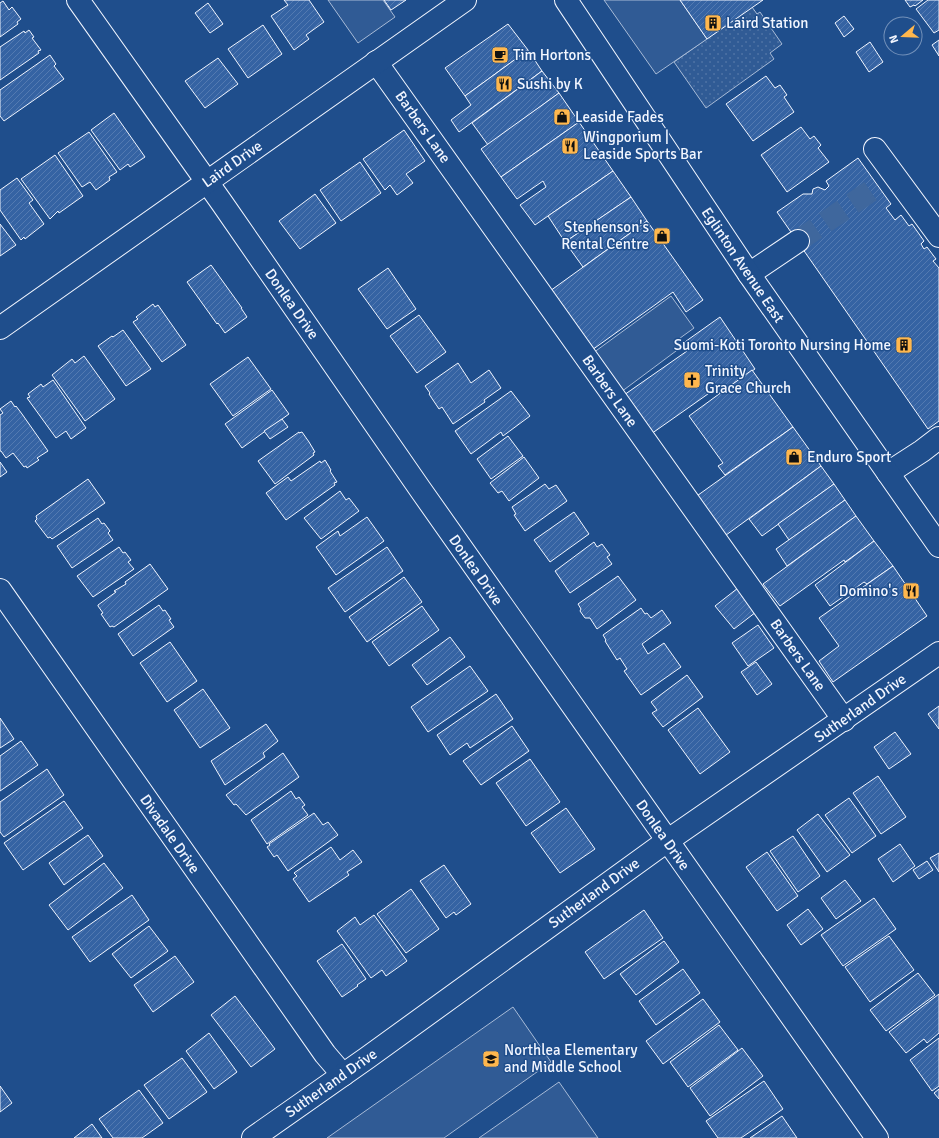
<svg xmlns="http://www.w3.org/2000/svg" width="939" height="1138" font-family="Signika,sans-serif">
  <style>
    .grass { fill: url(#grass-dots); stroke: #a8bbd7 }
    .built { fill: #305b95; stroke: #a8bbd7 }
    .building { fill: url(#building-hatch); stroke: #f2f6ff }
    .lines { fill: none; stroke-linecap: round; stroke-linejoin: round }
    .minor-tunnel { stroke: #3f679d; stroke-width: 22; stroke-dasharray: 22 11; stroke-linecap: butt }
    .minor-casing { stroke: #f2f6ff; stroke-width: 24 }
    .major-casing { stroke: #f2f6ff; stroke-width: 24 }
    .minor { stroke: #1f4e8c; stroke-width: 22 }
    .major { stroke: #1f4e8c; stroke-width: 22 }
    .labels { text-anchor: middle; stroke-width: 3; stroke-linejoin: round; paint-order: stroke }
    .poi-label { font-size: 15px; fill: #f2f6ff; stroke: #1f4e8c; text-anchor: start }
    .street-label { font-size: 15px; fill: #f2f6ff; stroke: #1f4e8c }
  </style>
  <defs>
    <pattern id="grass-dots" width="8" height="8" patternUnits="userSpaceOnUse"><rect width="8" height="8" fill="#305b95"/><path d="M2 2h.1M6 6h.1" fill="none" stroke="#4e73a5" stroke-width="1.8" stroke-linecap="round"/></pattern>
    <pattern id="building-hatch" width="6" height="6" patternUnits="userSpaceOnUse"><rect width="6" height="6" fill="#3563a3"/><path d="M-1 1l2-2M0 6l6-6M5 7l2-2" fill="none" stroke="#537ab1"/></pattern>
  </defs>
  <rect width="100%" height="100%" fill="#1f4e8c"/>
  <polygon class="grass" points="752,7 757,14 760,12 782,44 770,53 774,59 706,108 674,62"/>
  <g class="built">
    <polygon points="328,0 383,0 395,17 358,43"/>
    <polygon points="604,0 680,0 707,39 656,74"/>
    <polygon points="671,296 694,328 676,341 680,348 621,392 593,353"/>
    <polygon points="513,1007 551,1062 444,1138 327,1138"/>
    <polygon points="559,1082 598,1138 479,1138"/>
  </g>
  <g class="building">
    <polygon points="284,0 309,0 324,22 306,35 309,39 294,50 271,16 288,5"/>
    <polygon points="384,0 406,0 391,10"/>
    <polygon points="680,0 763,0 707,39"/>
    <polygon points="905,0 923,0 915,6 914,5 910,7"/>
    <polygon points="928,0 939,0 939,30 934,33 916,9"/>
    <polygon points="3,1 9,10 12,7 21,19 17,22 18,24 0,37 0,3"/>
    <polygon points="208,3 223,24 210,33 195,13"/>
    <polygon points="844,16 854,29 844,37 835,23"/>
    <polygon points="508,24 528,50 465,96 445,68"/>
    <polygon points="263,25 282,54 248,78 228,49"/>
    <polygon points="29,30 34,37 32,38 41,50 38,51 39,53 0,80 0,47 24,31 25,33"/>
    <polygon points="939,40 939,56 932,45"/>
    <polygon points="870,42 883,62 869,72 856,52"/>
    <polygon points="528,50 542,71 459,132 451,120 471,105 465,96"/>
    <polygon points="50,55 56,64 54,66 64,79 4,121 0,116 0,90"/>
    <polygon points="218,58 238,84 205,108 185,81"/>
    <polygon points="542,71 559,93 488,145 472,123"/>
    <polygon points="766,76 775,88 780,85 787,95 784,97 794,112 753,141 726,104"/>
    <polygon points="559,93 579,122 501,177 481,149"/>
    <polygon points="114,113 145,157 130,167 128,164 120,170 91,130"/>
    <polygon points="579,122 613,171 535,225 520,205 546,187 543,181 517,199 501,177"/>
    <polygon points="801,127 810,139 814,136 821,145 818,148 829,162 787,192 761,155"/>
    <polygon points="404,130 425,161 406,174 413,183 397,195 390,185 385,190 363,159"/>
    <polygon points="89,132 117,172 109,177 110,180 96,190 90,182 82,187 58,153"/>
    <polygon points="55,155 83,196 59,213 58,211 50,219 21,179"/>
    <polygon points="858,158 891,204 886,208 895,220 901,215 909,226 912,224 924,241 921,244 924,249 927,247 936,259 933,261 939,268 939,421 928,429 777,212 803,194 812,194 813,189 818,187 825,190 829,186 826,181"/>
    <polygon points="360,162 381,193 341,221 320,190"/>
    <polygon points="613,171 631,197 565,242 548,216"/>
    <polygon points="17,178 33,200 29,203 44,224 25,239 24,237 21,240 0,210 0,190"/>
    <polygon points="315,194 336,223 300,249 279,221"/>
    <polygon points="631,197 647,221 583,267 565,242"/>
    <polygon points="647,221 703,300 686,312 673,292 592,350 550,291"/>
    <polygon points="0,224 16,245 0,256"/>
    <polygon points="211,265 242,308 241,308 247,317 225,333 218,323 217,324 187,282"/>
    <polygon points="388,268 416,309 387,329 358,289"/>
    <polygon points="153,304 155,307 158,305 186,345 162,362 133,322 138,319 136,317"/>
    <polygon points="419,315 446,352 417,373 390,336"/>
    <polygon points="720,317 755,369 718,394 715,389 651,434 624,395 687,351 682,344"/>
    <polygon points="123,330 151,369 126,386 98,346 112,336 113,337"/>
    <polygon points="84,356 115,399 85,421 52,375 72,359 75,363"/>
    <polygon points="248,357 271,389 233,416 210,384"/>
    <polygon points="458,363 471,383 489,370 501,388 484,400 485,402 453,424 442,407 439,409 429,394 430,393 425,386"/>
    <polygon points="752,370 793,427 725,475 718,466 723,463 689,416"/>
    <polygon points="53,380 86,428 71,439 66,431 56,438 27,398 30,397 28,394 41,384 43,387"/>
    <polygon points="272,390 289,414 242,448 225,424"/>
    <polygon points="511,391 530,416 503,436 501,432 471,454 455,431"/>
    <polygon points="11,401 15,407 16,406 22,414 48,451 37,458 39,460 27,468 26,466 24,467 13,453 6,458 1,451 0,451 0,415 3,413 0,409"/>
    <polygon points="282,419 288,427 270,439 264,431"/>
    <polygon points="793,427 821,466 722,538 694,498"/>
    <polygon points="299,432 299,433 302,432 309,442 315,452 313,453 314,455 275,484 258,461"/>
    <polygon points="508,436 523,456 491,479 477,459"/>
    <polygon points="524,457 539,478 509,501 502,491 498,493 490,483"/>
    <polygon points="325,460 331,470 330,471 337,482 334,483 335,485 286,520 266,493 288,477 291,481 320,461 321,463"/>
    <polygon points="0,462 7,472 0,477"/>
    <polygon points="821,466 834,484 762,536 749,519"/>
    <polygon points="88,479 105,503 52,539 50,537 48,538 35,521 37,519 36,516"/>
    <polygon points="545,484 549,489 556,485 567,501 525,531 514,515 516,514 512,507"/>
    <polygon points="834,484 845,500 789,540 778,524"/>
    <polygon points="340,491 346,500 349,498 359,511 321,539 304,518"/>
    <polygon points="845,500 856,516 787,566 776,549"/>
    <polygon points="574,512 589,534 550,562 534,540"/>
    <polygon points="856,516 874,541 845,562 844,560 780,606 763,584"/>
    <polygon points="367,517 384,541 336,575 316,547 338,531 340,536"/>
    <polygon points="98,518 102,524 104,523 110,531 108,533 113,540 72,568 57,546"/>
    <polygon points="874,541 893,566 867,584 864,582 830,606 815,585"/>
    <polygon points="594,542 597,547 602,544 610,555 607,557 612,564 570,593 555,571"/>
    <polygon points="119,547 123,553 125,552 131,560 128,562 134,569 93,597 77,576"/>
    <polygon points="387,547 403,571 345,612 328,588"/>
    <polygon points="150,564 168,589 114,627 112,626 110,627 101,614 103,613 98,606 98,605 116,592 114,591 126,584 125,582"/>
    <polygon points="893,566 927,616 833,682 819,661 839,646 819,618"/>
    <polygon points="618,576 636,600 597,629 590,618 585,618 580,611 581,609 578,604"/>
    <polygon points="404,577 422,602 367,642 349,617"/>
    <polygon points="738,588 756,612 734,629 715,606"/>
    <polygon points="159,605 163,611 165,610 171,619 169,620 174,627 133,656 118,634"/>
    <polygon points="422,606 439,630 389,666 372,642"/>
    <polygon points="641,608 645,614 647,613 651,618 662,610 671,623 642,644 648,654 664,643 681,667 641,695 624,671 627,669 620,658 617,660 605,641 606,640 603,635"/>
    <polygon points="758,625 774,648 748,666 732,643"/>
    <polygon points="450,637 465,657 427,685 412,665"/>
    <polygon points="170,642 197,681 167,702 140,663"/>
    <polygon points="756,662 772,684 757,695 741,672"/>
    <polygon points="470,666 488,691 428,732 411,707"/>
    <polygon points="687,675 703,697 663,727 652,713 657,710 651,702"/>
    <polygon points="203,689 230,728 200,748 174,710"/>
    <polygon points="496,694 513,719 470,748 467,743 450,755 437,735"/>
    <polygon points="939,706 939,729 928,714"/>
    <polygon points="698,708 730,752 700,774 668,730"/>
    <polygon points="0,718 14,739 0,748"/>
    <polygon points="266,724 278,741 263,753 265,757 225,785 211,761"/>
    <polygon points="512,726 529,751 481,785 463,761"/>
    <polygon points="895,732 911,754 889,769 874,747"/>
    <polygon points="21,741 38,765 0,791 0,756"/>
    <polygon points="283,753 299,777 246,815 236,804 234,805 226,795"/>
    <polygon points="530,759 560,802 526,826 496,783"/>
    <polygon points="47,769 64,795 4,837 0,832 0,802"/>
    <polygon points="878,776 906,817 881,834 853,793"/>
    <polygon points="291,791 296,799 299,797 305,805 302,807 308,815 267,844 251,820"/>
    <polygon points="849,798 876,836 852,853 825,815"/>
    <polygon points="64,801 83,828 23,870 4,843"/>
    <polygon points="566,808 595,849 560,873 531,833"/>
    <polygon points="314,813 323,825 328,822 338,835 288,871 277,855 274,857 267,847 270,845 269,844"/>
    <polygon points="818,814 850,855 827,872 797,830"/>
    <polygon points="88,835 103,856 64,885 49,863"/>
    <polygon points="793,836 820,876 798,892 770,851"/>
    <polygon points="900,844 915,866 893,882 878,859"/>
    <polygon points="331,847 340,860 353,850 362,862 347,872 349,875 309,902 293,879 297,876 294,873"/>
    <polygon points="767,852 798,896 777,911 746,867"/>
    <polygon points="939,853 939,872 930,858"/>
    <polygon points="927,861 933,870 919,879 913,870"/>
    <polygon points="104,863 123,888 68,930 49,905"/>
    <polygon points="444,865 471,904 456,915 454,912 446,918 420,881"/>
    <polygon points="845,880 861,901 836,919 821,898"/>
    <polygon points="411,889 439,929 406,953 377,914"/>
    <polygon points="132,895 149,920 90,962 72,937"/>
    <polygon points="874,898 896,929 843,966 821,935"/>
    <polygon points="808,909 823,929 801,945 787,925"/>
    <polygon points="644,910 663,938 604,979 585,952"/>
    <polygon points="374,915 407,961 386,976 382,970 371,978 337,931 355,917 360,925"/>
    <polygon points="149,926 168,951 131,978 112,954"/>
    <polygon points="889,936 914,970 870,1002 845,967"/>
    <polygon points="664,941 679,962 636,995 620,974"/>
    <polygon points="342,944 366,979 357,985 358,986 342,997 317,961"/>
    <polygon points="175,956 194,982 153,1012 134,985"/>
    <polygon points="683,969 700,993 656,1025 639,1001"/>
    <polygon points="918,973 935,995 886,1031 870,1010"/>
    <polygon points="939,994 939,1033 927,1043 924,1039 906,1053 889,1032"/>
    <polygon points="235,996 275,1049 251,1067 211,1015"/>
    <polygon points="703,999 720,1022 663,1064 646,1041"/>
    <polygon points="719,1025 738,1050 688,1087 670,1062"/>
    <polygon points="209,1033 237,1072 214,1089 186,1051"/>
    <polygon points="939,1038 939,1086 932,1091 910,1060"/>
    <polygon points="742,1048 763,1076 710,1116 690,1088"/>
    <polygon points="182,1058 207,1092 169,1119 144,1085"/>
    <polygon points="764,1081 783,1109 741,1138 718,1138 706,1121"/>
    <polygon points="0,1086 12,1103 0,1112"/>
    <polygon points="939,1089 939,1099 934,1093"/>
    <polygon points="139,1090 163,1123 142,1138 113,1138 99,1119"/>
    <polygon points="782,1116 797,1138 750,1138"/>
    <polygon points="92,1124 102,1138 74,1138"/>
  </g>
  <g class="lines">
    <polyline class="minor-tunnel" points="798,241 878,186"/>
    <defs>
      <g id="minor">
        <polyline points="78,0 222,203 420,489 877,1138"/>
        <polyline points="376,62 844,720"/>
        <polyline points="875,149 939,236"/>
        <polyline points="749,274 798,241"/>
        <polyline points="0,328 465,0"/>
        <polyline points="888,473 922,451 939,438"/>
        <polyline points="0,590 325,1054 343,1075"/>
        <polyline points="253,1138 367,1058 667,841 939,653"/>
      </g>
      <polyline id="major" points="566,0 749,274 939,546"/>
    </defs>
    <use href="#minor" class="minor-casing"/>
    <use href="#major" class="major-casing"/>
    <use href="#minor" class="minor"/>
    <use href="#major" class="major"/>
  </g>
  <defs>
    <symbol id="building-square" viewBox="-11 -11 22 22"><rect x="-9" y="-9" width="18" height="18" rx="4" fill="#ffb74d" stroke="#1f4e8c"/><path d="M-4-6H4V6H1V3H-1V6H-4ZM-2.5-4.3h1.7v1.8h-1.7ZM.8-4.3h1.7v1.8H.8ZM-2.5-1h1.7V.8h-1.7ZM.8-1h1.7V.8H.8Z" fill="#111"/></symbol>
    <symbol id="cafe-square" viewBox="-11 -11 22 22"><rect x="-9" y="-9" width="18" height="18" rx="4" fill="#ffb74d" stroke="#1f4e8c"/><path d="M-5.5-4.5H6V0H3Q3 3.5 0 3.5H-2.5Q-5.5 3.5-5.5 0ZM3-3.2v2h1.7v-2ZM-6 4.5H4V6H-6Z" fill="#111"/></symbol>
    <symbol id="restaurant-square" viewBox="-11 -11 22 22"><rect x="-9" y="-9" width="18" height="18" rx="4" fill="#ffb74d" stroke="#1f4e8c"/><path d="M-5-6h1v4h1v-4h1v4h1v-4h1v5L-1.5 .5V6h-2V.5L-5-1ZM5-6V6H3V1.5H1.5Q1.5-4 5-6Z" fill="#111"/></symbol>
    <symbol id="shop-square" viewBox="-11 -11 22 22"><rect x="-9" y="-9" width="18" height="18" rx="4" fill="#ffb74d" stroke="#1f4e8c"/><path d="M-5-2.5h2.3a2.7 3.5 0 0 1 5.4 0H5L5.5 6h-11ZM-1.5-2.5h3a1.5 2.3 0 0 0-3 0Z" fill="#111"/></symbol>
    <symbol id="church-square" viewBox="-11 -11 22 22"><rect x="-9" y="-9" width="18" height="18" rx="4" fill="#ffb74d" stroke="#1f4e8c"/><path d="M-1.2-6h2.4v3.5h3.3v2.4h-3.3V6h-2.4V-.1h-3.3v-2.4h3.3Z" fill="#111"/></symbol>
    <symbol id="school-square" viewBox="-11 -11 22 22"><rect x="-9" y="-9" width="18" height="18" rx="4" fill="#ffb74d" stroke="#1f4e8c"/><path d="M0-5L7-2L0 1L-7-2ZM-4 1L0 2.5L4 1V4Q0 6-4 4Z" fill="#111"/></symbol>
  </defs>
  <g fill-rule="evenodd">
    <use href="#building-square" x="703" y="13" width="20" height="20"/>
    <use href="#cafe-square" x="490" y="45" width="20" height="20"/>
    <use href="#restaurant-square" x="494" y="74" width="20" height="20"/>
    <use href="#shop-square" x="552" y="107" width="20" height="20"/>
    <use href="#restaurant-square" x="560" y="136" width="20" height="20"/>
    <use href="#shop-square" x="652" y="226" width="20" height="20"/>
    <use href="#building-square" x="894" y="335" width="20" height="20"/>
    <use href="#church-square" x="682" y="370" width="20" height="20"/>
    <use href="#shop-square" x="784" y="447" width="20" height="20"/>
    <use href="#restaurant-square" x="901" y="581" width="20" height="20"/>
    <use href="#school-square" x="481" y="1049" width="20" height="20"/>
  </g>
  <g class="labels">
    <g class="poi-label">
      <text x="726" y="28">Laird Station</text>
      <text x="513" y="60">Tim Hortons</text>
      <text x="517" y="89">Sushi by K</text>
      <text x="575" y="122">Leaside Fades</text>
      <text x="583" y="142">Wingporium |<tspan x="583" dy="17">Leaside Sports Bar</tspan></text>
      <text x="649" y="232" text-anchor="end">Stephenson's<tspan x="649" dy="17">Rental Centre</tspan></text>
      <text x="891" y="350" text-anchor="end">Suomi-Koti Toronto Nursing Home</text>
      <text x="705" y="376">Trinity<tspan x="705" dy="17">Grace Church</tspan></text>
      <text x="807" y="462">Enduro Sport</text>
      <text x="898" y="596" text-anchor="end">Domino's</text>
      <text x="504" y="1055">Northlea Elementary<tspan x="504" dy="17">and Middle School</tspan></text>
    </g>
    <g class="street-label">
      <text transform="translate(423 127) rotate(55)" y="5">Barbers Lane</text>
      <text transform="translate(232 164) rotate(-35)" y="5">Laird Drive</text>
      <text transform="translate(743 265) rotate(56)" y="5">Eglinton Avenue East</text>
      <text transform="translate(292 304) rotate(55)" y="5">Donlea Drive</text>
      <text transform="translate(610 391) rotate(55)" y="5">Barbers Lane</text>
      <text transform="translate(476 570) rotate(55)" y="5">Donlea Drive</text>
      <text transform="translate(798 655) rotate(55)" y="5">Barbers Lane</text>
      <text transform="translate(860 708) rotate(-35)" y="5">Sutherland Drive</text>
      <text transform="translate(170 834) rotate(55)" y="5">Divadale Drive</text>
      <text transform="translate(663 835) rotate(55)" y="5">Donlea Drive</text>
      <text transform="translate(594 893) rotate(-36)" y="5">Sutherland Drive</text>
      <text transform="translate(331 1083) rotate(-35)" y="5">Sutherland Drive</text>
    </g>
  </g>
  <g transform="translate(903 36) rotate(251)"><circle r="19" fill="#1f4e8c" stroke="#7391ba"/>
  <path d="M0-3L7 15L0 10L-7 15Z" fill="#ffb74d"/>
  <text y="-6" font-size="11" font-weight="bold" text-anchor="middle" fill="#f2f6ff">N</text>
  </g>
</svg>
